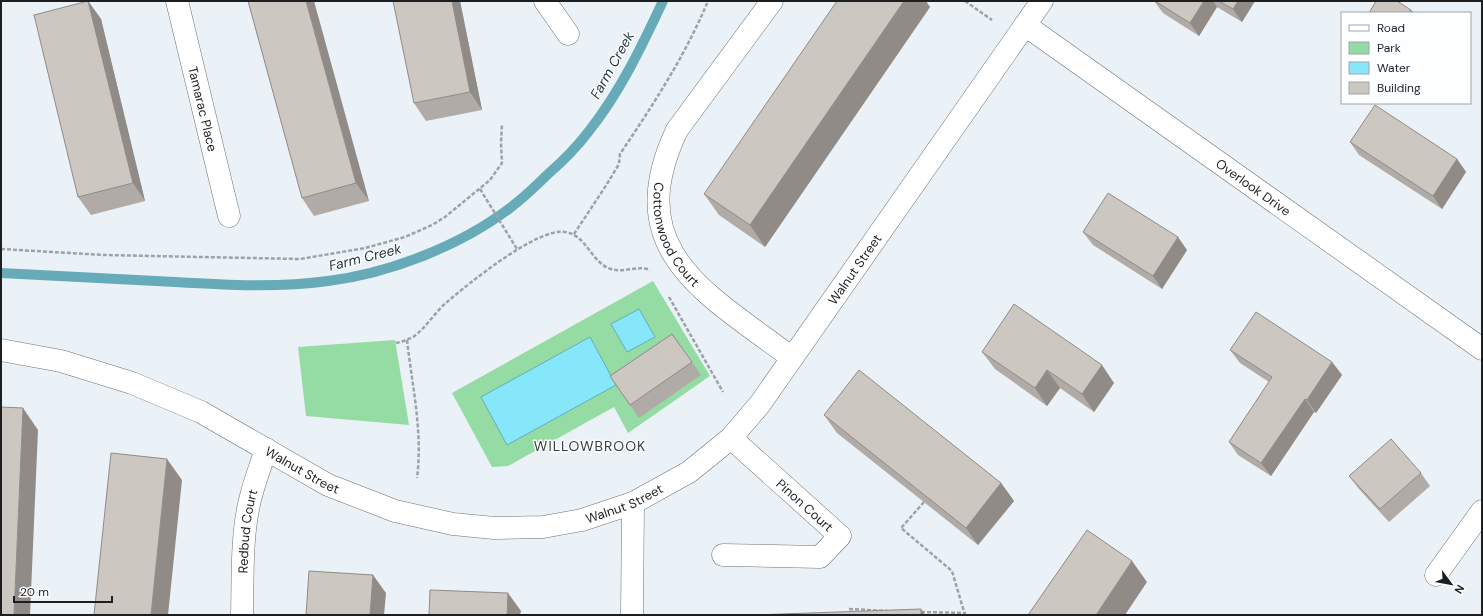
<svg xmlns="http://www.w3.org/2000/svg" width="1483" height="616" font-family="'DM Sans',sans-serif">
  <style>
    .park { fill: #94dca3 }
    .water { fill: #87e7fa; stroke: #67abb9 }
    .lines { fill: none; stroke-linecap: round; stroke-linejoin: round }
    .stream { stroke: #67abb9; stroke-width: 10 }
    .minor-casing { stroke: #6c7278; stroke-width: 23 }
    .path { stroke: #9da2a7; stroke-width: 2.5; stroke-dasharray: 4 2; stroke-linecap: butt }
    .minor { stroke: #fff; stroke-width: 22 }
    .wall { fill: #b0aba6 }
    .shaded-wall { fill: #908b87 }
    .building { fill: #cdc7c1; stroke: #908b87 }
    .labels { text-anchor: middle; stroke-width: 3; stroke-linejoin: round; paint-order: stroke }
    .street-label { font-size: 13px; fill: #1c1e20; stroke: #fcfeff }
    .water-label { font-size: 14px; font-style: italic; fill: #1c3237; stroke: #fcfeff }
    .neighbourhood-label { font-size: 14px; letter-spacing: 1px; fill: #373c41; stroke: #fcfeff }
  </style>
  <rect width="100%" height="100%" fill="#eaf1f7"/>
  <g class="park">
    <polygon points="653,281 710,376 628,433 614,407 508,466 492,467 452,393"/>
    <polygon points="395,340 409,425 306,416 298,347"/>
  </g>
  <g class="water">
    <polygon points="639,309 655,337 627,352 611,324"/>
    <polygon points="590,337 616,385 507,445 481,397"/>
  </g>
  <g class="lines">
    <path class="stream" d="M1,273C59,276 117,279 175,282C226,285 277,288 328,281C390,273 460,246 510,208C523,198 536,186 548,174C563,161 577,147 589,131C620,92 642,46 663,1"/>
    <defs>
      <g id="minor">
        <path id="s1" d="M177,1L229,216"/>
        <polyline points="545,1 568,34"/>
        <path id="s2" d="M772,1L677,130C619,252 708,294 792,358"/>
        <path id="s3" d="M1025,25L1482,349"/>
        <path id="s4" d="M1,350L61,361L132,383L201,412L328,485L395,511L453,524L494,528L543,527L582,520L633,503L689,472L731,438L760,404L1042,1"/>
        <polyline points="723,555 820,557 840,536 731,438"/>
        <polyline points="1436,575 1482,511"/>
        <path id="s5" d="M242,615C243,577 241,533 251,496C255,480 261,465 266,449"/>
        <polyline points="632,615 633,503"/>
      </g>
    </defs>
    <use href="#minor" class="minor-casing"/>
    <g class="path">
      <polyline points="965,1 992,20"/>
      <polyline points="480,189 517,249"/>
      <path d="M574,234L607,184L619,164L620,154C653,105 685,56 708,1"/>
      <polyline points="1,249 104,255 300,259 365,248 405,237 432,225 445,217 490,180 502,163 501,144 502,124"/>
      <polyline points="669,297 723,392"/>
      <path d="M407,340C412,385 423,432 417,478"/>
      <path d="M396,343C401,342 407,340 413,337C426,328 435,312 447,302C468,284 538,227 565,232C587,235 591,263 611,269C625,273 638,265 650,270"/>
      <polyline points="924,502 901,528 952,571 965,615"/>
      <polyline points="849,609 888,611"/>
      <polyline points="921,612 966,613"/>
    </g>
    <use href="#minor" class="minor"/>
  </g>
  <g class="wall">
    <polygon points="88,1 101,19 145,201 91,215 78,197"/>
    <polygon points="248,1 369,201 314,216 302,198"/>
    <polygon points="460,1 482,110 426,121 414,103"/>
    <polygon points="1154,1 1255,1 1242,22 1217,7 1199,36 1163,13"/>
    <polygon points="930,7 765,247 719,215 704,194"/>
    <polygon points="1350,142 1457,159 1466,172 1442,209 1359,155"/>
    <polygon points="1083,232 1187,250 1162,289 1093,245"/>
    <polygon points="672,334 701,375 639,418 610,376"/>
    <polygon points="1230,350 1332,362 1342,375 1316,413 1314,412 1271,476 1238,455 1229,442 1269,382 1240,363"/>
    <polygon points="982,352 1114,383 1094,412 1060,388 1047,406 995,369"/>
    <polygon points="824,415 1001,483 1014,501 978,545 837,433"/>
    <polygon points="1421,473 1430,486 1389,522 1359,489 1349,476"/>
  </g>
  <g class="shaded-wall">
    <polygon points="88,1 101,19 145,201 133,183"/>
    <polygon points="306,1 314,1 369,201 356,183"/>
    <polygon points="452,1 460,1 482,110 470,92"/>
    <polygon points="904,1 926,1 930,7 765,247 750,225"/>
    <polygon points="1204,1 1213,1 1217,7 1199,36 1190,23"/>
    <polygon points="1238,1 1255,1 1242,22 1233,9"/>
    <polygon points="1411,10 1414,13 1409,13"/>
    <polygon points="1457,159 1466,172 1442,209 1433,196"/>
    <polygon points="1178,237 1187,250 1162,289 1153,276"/>
    <polygon points="1332,362 1342,375 1316,413 1307,400"/>
    <polygon points="1102,365 1114,383 1094,412 1082,394"/>
    <polygon points="1047,370 1060,388 1047,406 1035,388"/>
    <polygon points="1305,399 1314,412 1271,476 1261,463"/>
    <polygon points="23,408 38,430 30,615 14,615"/>
    <polygon points="167,459 182,480 168,615 151,615"/>
    <polygon points="1001,483 1014,501 978,545 966,528"/>
    <polygon points="1132,561 1147,582 1125,615 1096,615"/>
    <polygon points="373,575 386,593 384,615 370,615"/>
    <polygon points="508,593 521,611 520,615 507,615"/>
    <polygon points="921,609 925,615 921,615"/>
  </g>
  <g class="building">
    <polygon points="88,1 133,183 78,197 34,15"/>
    <polygon points="248,1 306,1 356,183 302,198"/>
    <polygon points="393,1 452,1 470,92 414,103"/>
    <polygon points="837,1 904,1 750,225 704,194"/>
    <polygon points="1155,1 1204,1 1190,23"/>
    <polygon points="1219,1 1238,1 1233,9"/>
    <polygon points="1376,1 1397,1 1411,10 1409,13 1369,13"/>
    <polygon points="1375,105 1457,159 1433,196 1350,142"/>
    <polygon points="1108,193 1178,237 1153,276 1083,232"/>
    <polygon points="1014,304 1102,365 1082,394 1047,370 1035,388 982,352"/>
    <polygon points="1256,312 1332,362 1307,400 1305,399 1261,463 1229,442 1272,377 1230,350"/>
    <polygon points="672,334 692,362 630,405 610,376"/>
    <polygon points="859,370 1001,483 966,528 824,415"/>
    <polygon points="1,407 23,408 14,615 1,615"/>
    <polygon points="1391,439 1421,473 1380,509 1349,476"/>
    <polygon points="111,453 167,459 151,615 94,615"/>
    <polygon points="1087,530 1132,561 1096,615 1028,615"/>
    <polygon points="309,571 373,575 370,615 306,615"/>
    <polygon points="430,590 508,593 507,615 429,615"/>
    <polygon points="921,609 921,615 754,615"/>
  </g>
  <g class="labels">
    <g class="street-label">
      <text dy="5" stroke="none"><textPath href="#s1" startOffset="111">Tamarac Place</textPath></text>
      <text dy="5" stroke="none"><textPath href="#s3" startOffset="280">Overlook Drive</textPath></text>
      <text dy="5" stroke="none"><textPath href="#s2" startOffset="272">Cottonwood Court</textPath></text>
      <text dy="5" stroke="none"><textPath href="#s4" startOffset="999">Walnut Street</textPath></text>
      <text dy="5" stroke="none"><textPath href="#s4" startOffset="327">Walnut Street</textPath></text>
      <text dy="5" stroke="none"><textPath href="#s4" startOffset="663">Walnut Street</textPath></text>
      <text transform="translate(805 505) rotate(42)" y="5">Pinon Court</text>
      <text dy="5" stroke="none"><textPath href="#s5" startOffset="84">Redbud Court</textPath></text>
    </g>
    <g class="water-label">
      <text transform="translate(612 65) rotate(-61)" y="5">Farm Creek</text>
      <text transform="translate(365 257) rotate(-14)" y="5">Farm Creek</text>
    </g>
    <g class="neighbourhood-label">
      <text x="590" y="451">WILLOWBROOK</text>
    </g>
  </g>
  <rect width="1483" height="616" fill="none" stroke="#1c1e20" stroke-width="4"/>
  <rect x="1341" y="12" width="130" height="92" fill="#fcfeff" stroke="#a2a4a6"/>
  <rect x="1349" y="25" width="20" height="6" fill="#ffffff" stroke="#a2a4a6"/>
  <text x="1377" y="32" font-size="12" fill="#1c1e20">Road</text>
  <rect x="1349" y="42" width="20" height="12" fill="#94dca3" stroke="#a2a4a6"/>
  <text x="1377" y="52" font-size="12" fill="#1c1e20">Park</text>
  <rect x="1349" y="62" width="20" height="12" fill="#87e7fa" stroke="#a2a4a6"/>
  <text x="1377" y="72" font-size="12" fill="#1c1e20">Water</text>
  <rect x="1349" y="82" width="20" height="12" fill="#cdc7c1" stroke="#a2a4a6"/>
  <text x="1377" y="92" font-size="12" fill="#1c1e20">Building</text>
  <g transform="translate(1451 584) rotate(122)" stroke="#fcfeff" stroke-width="3" paint-order="stroke">
  <path d="M0-3L7 15L0 10L-7 15Z" fill="#1c1e20"/>
  <text y="-6" font-size="11" font-weight="bold" text-anchor="middle" fill="#1c1e20">N</text>
  </g>
  <path d="M14 596v6h98v-6" fill="none" stroke="#1c1e20" stroke-width="2"/>
  <text x="20" y="596" font-size="12" fill="#1c1e20" stroke="#fcfeff" stroke-width="3" paint-order="stroke">20 m</text>
</svg>
